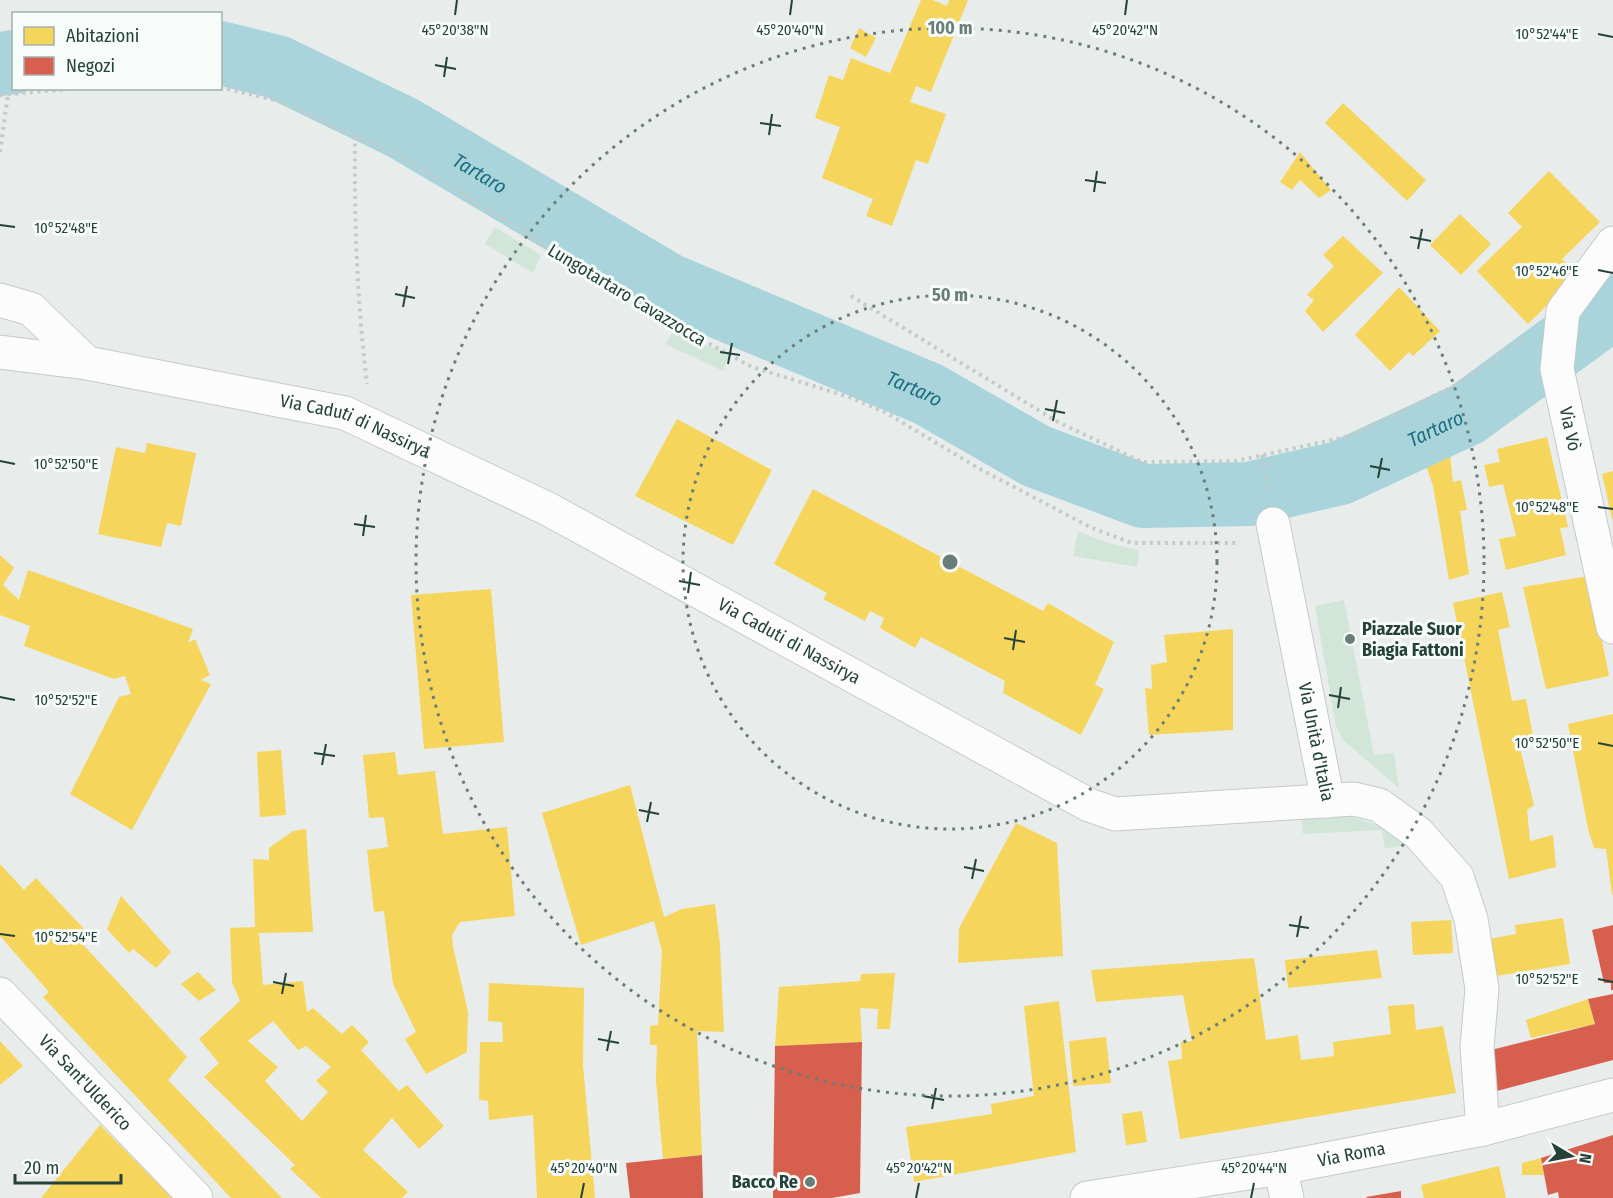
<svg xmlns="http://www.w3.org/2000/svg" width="1613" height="1198" font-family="'Fira Sans Condensed',sans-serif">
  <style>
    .green { fill: #d1e6d8 }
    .homes { fill: #f6d55c; fill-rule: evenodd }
    .shops { fill: #d6604d }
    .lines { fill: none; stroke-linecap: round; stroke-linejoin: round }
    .river { stroke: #a9d4db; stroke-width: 64 }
    .minor-casing { stroke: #c5cac8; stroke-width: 35 }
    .path { stroke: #c3ccca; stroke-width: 4; stroke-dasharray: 3 4.5; stroke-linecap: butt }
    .minor { stroke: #fcfcfc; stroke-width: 33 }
    .ticks { fill: none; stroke: #24423a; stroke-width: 2 }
    .ring { fill: none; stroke: #697e78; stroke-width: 3; stroke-dasharray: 3 6 }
    .poi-dot { fill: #697e78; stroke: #f7fbf9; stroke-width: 2 }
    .labels { text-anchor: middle; stroke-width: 6; stroke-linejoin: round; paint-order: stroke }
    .street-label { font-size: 18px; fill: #24423a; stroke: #f7fbf9 }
    .poi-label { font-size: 18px; font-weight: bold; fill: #24423a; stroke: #f7fbf9; text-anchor: start }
    .water-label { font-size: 20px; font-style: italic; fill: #1c6f80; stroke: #f7fbf9 }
    .ticks-label { font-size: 15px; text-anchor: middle; fill: #24423a; stroke: #f7fbf9; stroke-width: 6; stroke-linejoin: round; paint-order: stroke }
    .centre { fill: #697e78; stroke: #f7fbf9; stroke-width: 3 }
    .ring-label { font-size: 18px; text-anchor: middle; font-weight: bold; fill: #697e78; stroke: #f7fbf9; stroke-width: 6; stroke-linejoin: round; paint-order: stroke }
  </style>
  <rect width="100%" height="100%" fill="#e8edeb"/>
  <g class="green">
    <polygon points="495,227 541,255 533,273 485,244"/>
    <polygon points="676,328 702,344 730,353 723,371 665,344"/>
    <polygon points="1078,531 1108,543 1139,550 1137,567 1073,556"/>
    <polygon points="1344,600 1374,755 1394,753 1399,788 1343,740 1336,726 1315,606"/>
    <polygon points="1334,811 1384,827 1404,846 1385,848 1382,830 1303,834 1301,814"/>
  </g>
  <g class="homes">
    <polygon points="921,0 933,0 947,6 949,0 968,0 931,92 916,86 910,102 946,114 928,164 916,160 892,226 866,216 873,199 822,178 840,127 815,118 829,75 843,80 851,58 890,73"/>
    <polygon points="859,28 876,38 866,57 850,48"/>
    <polygon points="1343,103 1426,180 1407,201 1325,123"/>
    <polygon points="1300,152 1331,190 1319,198 1300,180 1292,190 1280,182"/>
    <polygon points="1549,171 1600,222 1562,259 1578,275 1528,324 1477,271 1522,227 1508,213"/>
    <polygon points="1460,214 1491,244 1461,275 1430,245"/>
    <polygon points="1343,236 1383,273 1323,332 1305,311 1314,300 1307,295 1334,266 1323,255"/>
    <polygon points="1399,287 1440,331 1413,356 1409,352 1390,371 1355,335"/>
    <polygon points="677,419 772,470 733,545 635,496"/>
    <polygon points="1448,437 1453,482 1461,480 1467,510 1460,511 1469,574 1449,580 1433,486 1421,451"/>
    <polygon points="1547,437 1568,527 1560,528 1566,555 1506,570 1499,539 1516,536 1503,484 1489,487 1484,465 1500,462 1497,449"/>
    <polygon points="147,443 196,453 181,526 167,523 161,547 98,534 116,447 145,453"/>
    <polygon points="1613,471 1613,519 1612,519 1602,474"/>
    <polygon points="813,489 1043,611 1048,603 1114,642 1095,685 1104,689 1081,735 1003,693 1005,681 921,637 915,648 880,628 884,618 870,611 865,621 823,599 827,593 774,564"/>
    <polygon points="0,555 14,568 3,585 19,600 28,570 193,629 188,643 195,639 210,675 201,680 211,684 132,830 70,794 119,697 131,694 125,676 114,679 24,646 30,626 0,615"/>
    <polygon points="1589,576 1609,676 1546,689 1523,587"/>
    <polygon points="491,589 504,742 424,749 411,595"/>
    <polygon points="1502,592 1510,627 1498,630 1512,701 1526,699 1534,741 1519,744 1534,805 1527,810 1530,841 1553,835 1556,867 1509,879 1453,603"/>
    <polygon points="1233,629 1233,730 1149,735 1145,688 1152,689 1151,665 1167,662 1164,635"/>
    <polygon points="1613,714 1613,895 1612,895 1606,849 1594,848 1588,829 1568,724"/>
    <polygon points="281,750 286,815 260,817 257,752"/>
    <polygon points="395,752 398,775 435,771 443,834 507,827 515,916 460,922 452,935 453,947 468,1012 467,1052 426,1074 405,1039 416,1032 393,984 384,911 374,912 367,850 388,847 384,817 369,818 363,755"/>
    <polygon points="630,785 664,917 682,909 715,904 720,945 724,1032 697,1031 702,1155 663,1159 656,1081 657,1045 650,1045 650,1026 658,1025 662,951 654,921 581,945 542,813"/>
    <polygon points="1016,823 1057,843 1063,956 958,963 959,928"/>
    <path d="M306,829L313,932L259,933L263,985L303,981L307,1012L313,1008L342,1034L352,1025L369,1042L361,1050L399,1091L407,1085L444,1126L419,1149L392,1118L363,1150L408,1192L402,1198H321L290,1169L295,1165L204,1077L219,1063L199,1039L240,1001L232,982L230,928L255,927L253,859L269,860V848L293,831ZM273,1021L298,1050L306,1046L331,1067L316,1081L328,1092L302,1121L265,1081L278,1067L248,1041Z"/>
    <polygon points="0,864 24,890 36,878 86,931 78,939 187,1057 168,1080 282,1198 231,1198 43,997 49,992 0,936"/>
    <polygon points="121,896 171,952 156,968 133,949 129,953 107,929"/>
    <polygon points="1563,918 1570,964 1496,976 1490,939 1516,934 1515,925"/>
    <polygon points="1451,920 1453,953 1413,955 1411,922"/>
    <polygon points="1377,950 1382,978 1288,988 1285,960"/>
    <polygon points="1254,958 1266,1040 1298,1035 1301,1060 1334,1056 1333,1042 1391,1034 1388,1006 1414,1004 1416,1030 1443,1026 1456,1093 1180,1139 1168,1061 1182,1059 1181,1042 1192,1041 1183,995 1096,1002 1091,970"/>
    <polygon points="198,972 216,990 199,1001 181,984"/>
    <polygon points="895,973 890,1029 877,1029 878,1009 860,1008 862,1042 775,1046 779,987 860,981 861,974"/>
    <polygon points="489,983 584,988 583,1065 595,1198 537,1198 533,1115 489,1120 488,1101 479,1100 480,1042 503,1042 502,1022 488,1021"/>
    <polygon points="1588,999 1595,1024 1531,1038 1526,1020"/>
    <polygon points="1059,1001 1076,1152 914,1182 906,1127 992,1114 991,1104 1034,1096 1024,1006"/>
    <polygon points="1106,1037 1111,1083 1073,1086 1069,1041"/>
    <polygon points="0,1041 23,1066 0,1085"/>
    <polygon points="1142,1111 1147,1142 1126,1145 1122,1114"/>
    <polygon points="100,1125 172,1198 41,1198"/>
    <polygon points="1541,1158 1544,1175 1522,1175 1522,1163"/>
    <polygon points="1499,1166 1506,1198 1424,1198 1421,1185"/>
  </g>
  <g class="shops">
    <polygon points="1613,925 1613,990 1611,990 1611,983 1604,983 1592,930"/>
    <polygon points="1613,994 1613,1060 1493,1092 1483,1052 1595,1024 1588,999"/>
    <polygon points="862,1042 860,1193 832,1198 773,1198 775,1046"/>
    <polygon points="1613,1135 1613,1198 1559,1198 1558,1192 1548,1195 1541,1158"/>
    <polygon points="702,1155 703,1198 630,1198 626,1163"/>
    <polygon points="1401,1191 1401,1198 1367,1198 1366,1197"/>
  </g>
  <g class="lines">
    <g class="river">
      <path id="s1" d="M220,53L277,67L403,128L668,285L928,394L1036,456L1143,496L1249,494L1340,473L1467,414L1613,307"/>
      <polyline points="0,64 14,62"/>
    </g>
    <defs>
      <g id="minor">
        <path id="s2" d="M1613,243L1563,311L1557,369L1613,627"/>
        <polyline points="0,300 31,309 87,363"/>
        <path id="s3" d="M0,352L87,363L345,413L548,509L1089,805L1115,814L1354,799L1379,805L1418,833L1457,877L1471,919L1482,989L1477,1047L1483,1129"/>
        <path id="s4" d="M1273,524L1328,801"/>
        <path id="s5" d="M0,994L196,1198"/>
        <polyline points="1280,1168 1287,1198"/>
        <path id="s6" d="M1087,1198L1280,1168L1483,1129L1613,1095"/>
      </g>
    </defs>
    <use href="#minor" class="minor-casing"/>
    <g class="path">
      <polyline points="220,87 282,102 404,158 686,331 752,367 849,397 885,412 978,468 1092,528 1132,543 1240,543"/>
      <polyline points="0,95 80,88"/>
      <path d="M355,136C354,219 357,301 367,384"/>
      <polyline points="0,152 8,94"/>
      <polyline points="851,296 1058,422 1142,462 1236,461 1354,435 1454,386 1526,337"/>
      <polyline points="1262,455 1268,491"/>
    </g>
    <use href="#minor" class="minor"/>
  </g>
  <path class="ticks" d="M455,15L457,0M790,15L792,0M1125,15L1127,0M1598,34L1613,37M435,65L456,69M444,77L447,57M760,123L781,126M769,135L772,114M1085,180L1106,183M1094,192L1097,171M0,225L15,227M1410,237L1431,241M1418,249L1422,229M1598,270L1613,273M395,294L415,298M403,307L407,286M720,352L740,355M728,364L732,343M1045,409L1065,413M1053,421L1057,400M0,461L15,464M1370,466L1390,470M1378,478L1382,458M1598,507L1613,509M354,524L375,527M363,536L366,515M679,581L700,585M688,593L691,572M1004,638L1025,642M1013,650L1016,630M1329,695L1350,699M0,697L15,700M1338,708L1341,687M1598,743L1613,746M314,753L335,756M322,765L326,744M639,810L659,814M647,822L651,802M964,867L984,871M972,879L976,859M1289,925L1309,928M0,934L15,936M1297,937L1301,916M1598,979L1613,982M273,982L294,986M282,994L286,973M598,1039L619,1043M607,1051L611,1031M923,1096L944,1100M932,1109L936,1088M581,1198L584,1183M916,1198L919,1183M1251,1198L1254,1183"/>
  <g class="ring">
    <circle cx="950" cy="562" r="267"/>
    <circle cx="950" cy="562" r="534"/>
  </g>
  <g class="poi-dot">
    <circle cx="1350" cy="639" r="6"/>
    <circle cx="810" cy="1182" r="6"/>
  </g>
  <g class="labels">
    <g class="street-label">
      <text transform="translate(627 295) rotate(31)" y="6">Lungotartaro Cavazzocca</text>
      <text dy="6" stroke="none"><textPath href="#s3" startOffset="364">Via Caduti di Nassirya</textPath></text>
      <text dy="6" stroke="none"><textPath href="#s2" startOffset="204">Via Vò</textPath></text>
      <text dy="6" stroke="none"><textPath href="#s3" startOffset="850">Via Caduti di Nassirya</textPath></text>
      <text dy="6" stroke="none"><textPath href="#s4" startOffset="222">Via Unità d'Italia</textPath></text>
      <text dy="6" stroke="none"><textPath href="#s5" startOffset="123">Via Sant'Ulderico</textPath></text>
      <text dy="6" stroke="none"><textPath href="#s6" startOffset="268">Via Roma</textPath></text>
    </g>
    <g class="poi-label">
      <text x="1362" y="635">Piazzale Suor<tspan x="1362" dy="21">Biagia Fattoni</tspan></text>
      <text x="798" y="1188" text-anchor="end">Bacco Re</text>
    </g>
    <g class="water-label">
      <text dy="7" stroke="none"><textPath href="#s1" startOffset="288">Tartaro</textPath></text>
      <text dy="7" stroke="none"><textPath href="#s1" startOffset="774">Tartaro</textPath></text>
      <text dy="7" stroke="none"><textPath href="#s1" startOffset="1332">Tartaro</textPath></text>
    </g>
  </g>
  <g class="ticks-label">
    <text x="455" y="35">45°20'38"N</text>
    <text x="790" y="35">45°20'40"N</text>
    <text x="1125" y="35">45°20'42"N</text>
    <text x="1547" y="39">10°52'44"E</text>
    <text x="66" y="233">10°52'48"E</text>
    <text x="1547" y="276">10°52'46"E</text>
    <text x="66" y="469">10°52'50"E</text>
    <text x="1547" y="512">10°52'48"E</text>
    <text x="66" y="705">10°52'52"E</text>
    <text x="1547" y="748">10°52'50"E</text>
    <text x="66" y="942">10°52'54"E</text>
    <text x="1547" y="984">10°52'52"E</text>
    <text x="584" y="1173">45°20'40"N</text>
    <text x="919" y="1173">45°20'42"N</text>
    <text x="1254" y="1173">45°20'44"N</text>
  </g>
  <circle cx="950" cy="562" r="9" class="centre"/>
  <g class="ring-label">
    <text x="950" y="34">100 m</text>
    <text x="950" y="301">50 m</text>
  </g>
  <rect x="12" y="12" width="210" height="78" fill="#f7fbf9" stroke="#a3b1ad" stroke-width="1.5"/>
  <rect x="24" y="27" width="30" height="18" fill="#f6d55c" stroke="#a3b1ad" stroke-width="1.5"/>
  <text x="66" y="42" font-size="18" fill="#24423a">Abitazioni</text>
  <rect x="24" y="57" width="30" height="18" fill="#d6604d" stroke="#a3b1ad" stroke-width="1.5"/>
  <text x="66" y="72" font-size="18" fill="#24423a">Negozi</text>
  <g transform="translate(1571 1156) rotate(100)" stroke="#f7fbf9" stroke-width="4.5" paint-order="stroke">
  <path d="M0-4.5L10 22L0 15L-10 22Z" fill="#24423a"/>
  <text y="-9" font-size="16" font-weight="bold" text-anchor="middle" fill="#24423a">N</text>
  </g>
  <path d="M15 1174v9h106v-9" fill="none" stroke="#24423a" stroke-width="3"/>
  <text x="24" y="1174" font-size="18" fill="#24423a" stroke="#f7fbf9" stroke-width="4.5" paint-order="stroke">20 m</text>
</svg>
